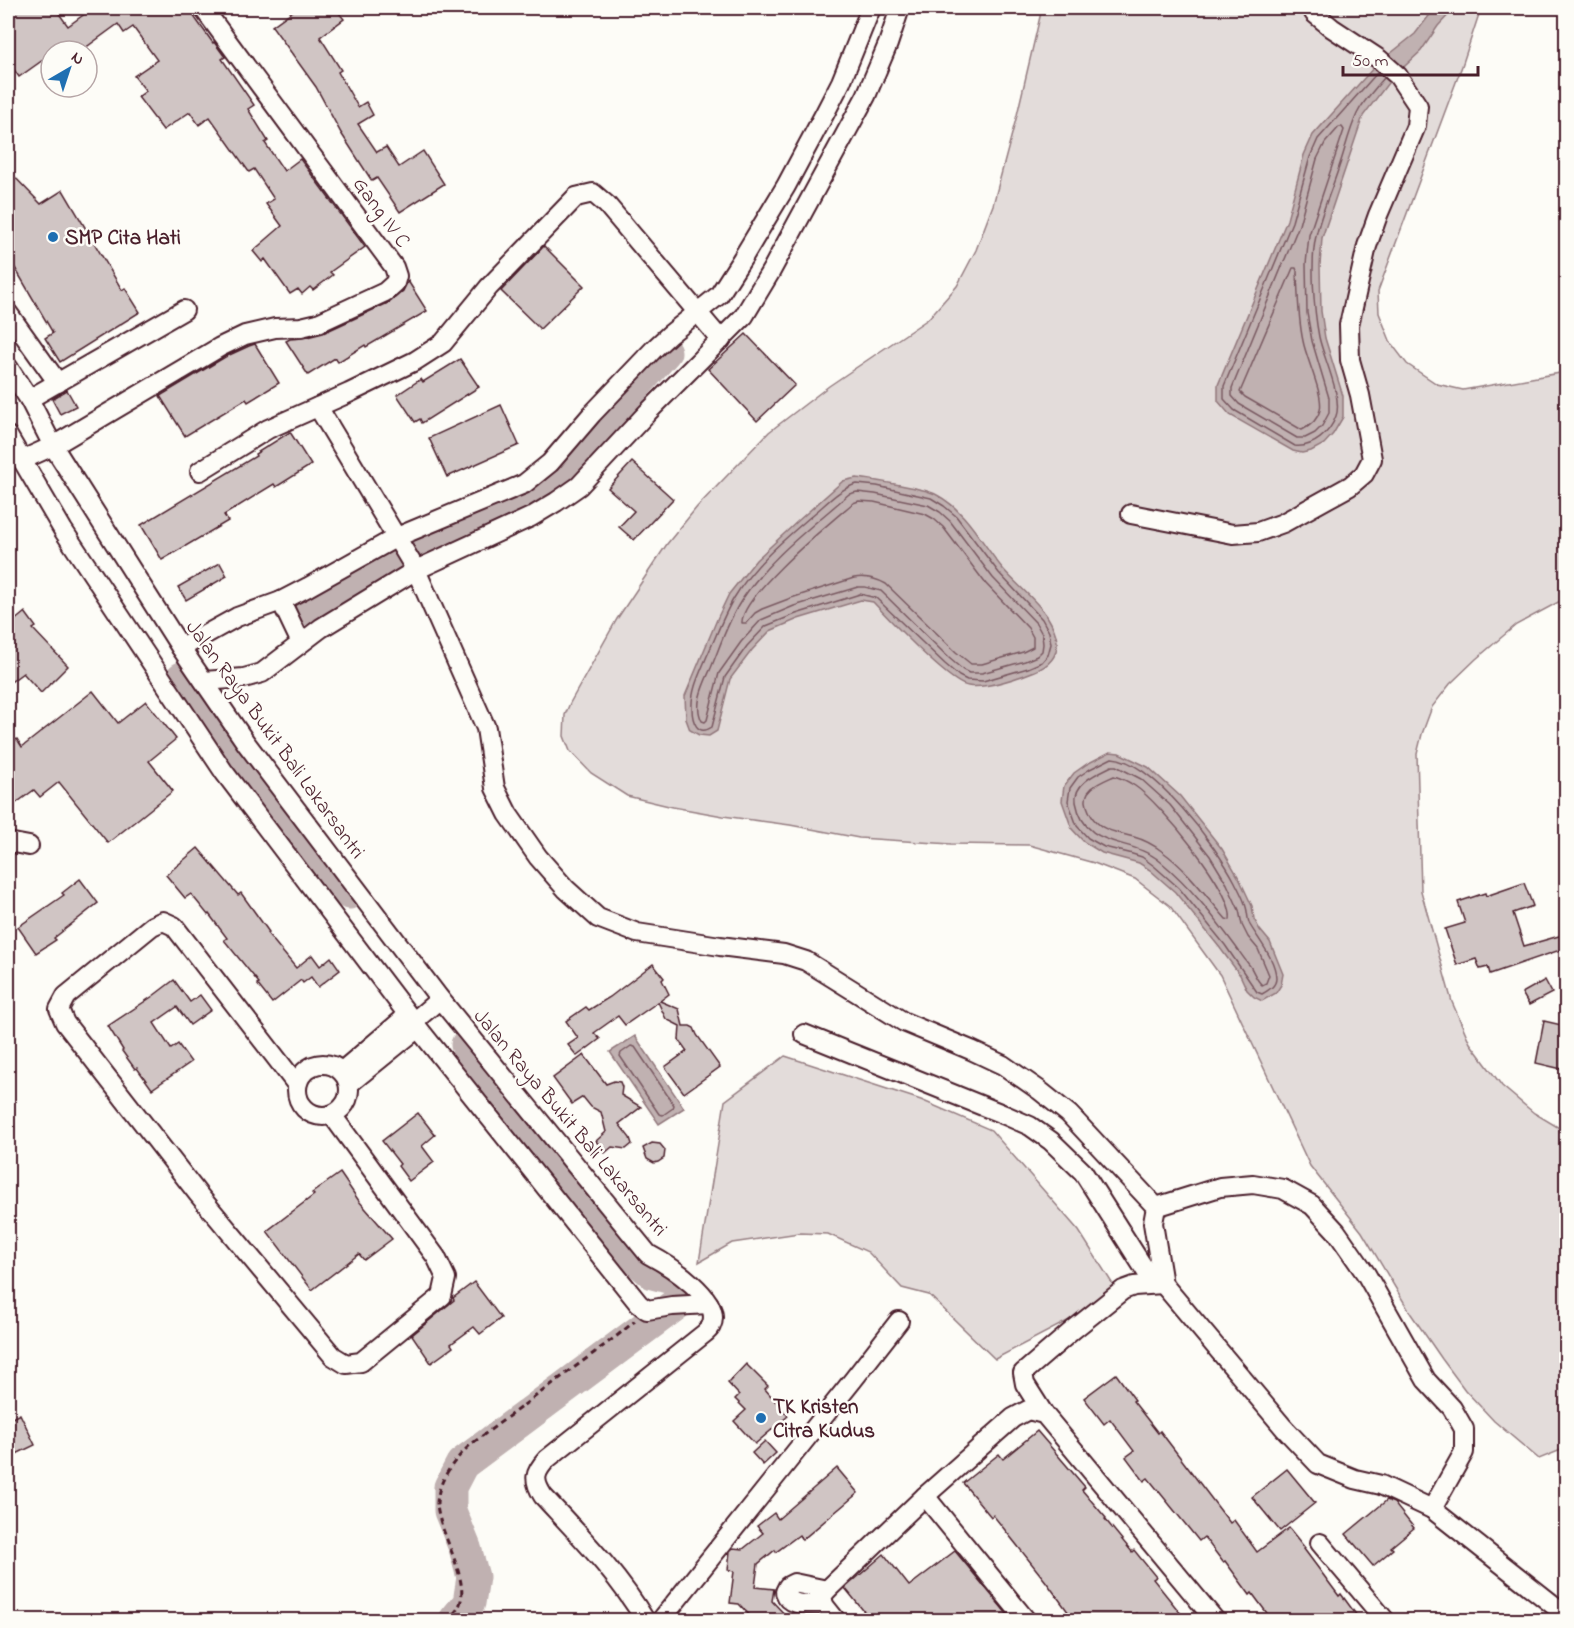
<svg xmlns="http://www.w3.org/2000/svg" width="1574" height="1628" font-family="'Indie Flower',sans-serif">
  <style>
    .green { fill: #e3dcda; stroke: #967e82; stroke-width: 1.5 }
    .water { fill: #c0b1b1; stroke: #91777b; stroke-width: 1.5 }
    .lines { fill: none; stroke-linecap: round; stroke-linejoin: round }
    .shore { stroke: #795961; stroke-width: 1.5 }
    .river { stroke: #c0b1b1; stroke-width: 33 }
    .building { fill: #d0c5c4; stroke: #4a1f2b; stroke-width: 1.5 }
    .minor-casing { stroke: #4a1f2b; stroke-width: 22 }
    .path { stroke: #4a1f2b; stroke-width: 3; stroke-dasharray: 6 4.5; stroke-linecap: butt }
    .minor { stroke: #fdfcf7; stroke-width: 18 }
    .poi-dot { fill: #1f6fb2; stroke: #fdfcf7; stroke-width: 2 }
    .labels { text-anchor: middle; stroke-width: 5; stroke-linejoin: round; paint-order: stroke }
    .street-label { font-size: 21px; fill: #4a1f2b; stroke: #fdfcf7 }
    .poi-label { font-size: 21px; font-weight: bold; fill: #4a1f2b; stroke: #fdfcf7; text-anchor: start }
  </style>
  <rect width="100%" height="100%" fill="#fdfcf7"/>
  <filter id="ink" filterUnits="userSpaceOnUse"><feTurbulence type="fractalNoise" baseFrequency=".0167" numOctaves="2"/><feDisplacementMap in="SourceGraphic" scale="12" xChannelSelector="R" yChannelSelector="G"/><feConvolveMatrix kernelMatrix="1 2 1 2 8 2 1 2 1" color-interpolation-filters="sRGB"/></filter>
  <g filter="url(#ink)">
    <g class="green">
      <polygon points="1042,8 1481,8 1462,66 1378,291 1379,313 1391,343 1407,364 1437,384 1463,390 1566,372 1566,598 1516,625 1476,659 1450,684 1432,707 1422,734 1417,754 1421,891 1452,1002 1470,1043 1502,1086 1534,1113 1566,1132 1566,1448 1539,1459 1494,1421 1465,1390 1442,1359 1411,1314 1362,1232 1310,1166 1220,975 1170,906 1135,879 1094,863 1029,845 951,844 859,838 790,825 723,816 673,807 627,796 591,773 570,751 564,736 565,715 570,703 617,619 667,544 697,507 769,432 829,386 928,319 957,286 976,250 993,205 1017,115"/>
      <polygon points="785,1056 921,1100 991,1130 1079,1231 1119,1294 995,1359 929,1295 902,1288 868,1252 828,1234 799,1233 732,1243 699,1262 725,1101"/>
    </g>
    <g class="water">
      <polygon points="1435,8 1455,8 1438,26 1421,51 1391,79 1363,116 1322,238 1320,265 1321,311 1325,338 1343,396 1343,417 1333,434 1324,444 1311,451 1302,453 1293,451 1230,415 1218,401 1218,385 1287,220 1304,155 1313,135 1376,65 1415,34"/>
      <path d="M856,478C876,480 895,484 915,488C922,490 930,491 937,495C967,511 982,544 1003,569C1017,585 1035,599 1047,616C1052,624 1056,632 1057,641C1058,657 1048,666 1035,671C1018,678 986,689 968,686C950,684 889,619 873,602L861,600L798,619L770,631L752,650L730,679L717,731L709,736L699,735L690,730L686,719L685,696L718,617L729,594L756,560L799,520L843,481Z"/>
      <polygon points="1110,752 1119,753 1148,767 1180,796 1222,849 1239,878 1252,906 1254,919 1260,930 1270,942 1283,974 1281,985 1276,993 1262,1001 1254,997 1247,990 1240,975 1220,948 1175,892 1150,870 1139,863 1102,853 1084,842 1072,829 1062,801 1064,786 1074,773 1087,764"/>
      <polygon points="635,1036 684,1108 659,1124 610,1052"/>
    </g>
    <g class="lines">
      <g class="shore">
        <path d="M1378,72L1318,139L1310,157L1292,222L1224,386V399L1234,410L1295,446C1313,448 1330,433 1336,416C1343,397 1323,357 1319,337C1314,311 1310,262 1316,236C1321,213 1332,189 1339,167C1345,150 1349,131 1357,114C1363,101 1375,89 1384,78"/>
        <polygon points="1339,127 1342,127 1344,130 1309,235 1306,264 1307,313 1312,341 1329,398 1329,413 1322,426 1315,433 1305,438 1297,438 1239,404 1232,396 1232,388 1299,225 1317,159 1325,143"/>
        <path d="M1293,268H1296L1297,271C1298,294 1298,318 1303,341C1306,358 1324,395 1320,410C1318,419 1310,426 1302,430L1245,397L1240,392Z"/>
        <path d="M857,484L877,486L931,498L944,506L956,516L999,573L1042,619L1049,632L1051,644L1048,655L1042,662L1028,668L983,681L967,680L959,676L945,664L876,598L860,594L796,614L766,626L747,646L725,677L712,727C697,737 692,721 692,708C691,690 700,673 707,656C716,637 723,616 734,598C754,564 787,537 816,512C829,501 841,488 857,484Z"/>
        <path d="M857,492L875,494L928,505L940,512L950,521L993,578L1036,623L1042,634L1043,644L1042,651L1037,656L1025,661L982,673H969L963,670L949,658L881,591L865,587H858L794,606L761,620L741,642L719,673L707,720L705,722L702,721C693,704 704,684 711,668C720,646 728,621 741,601C768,559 811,527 849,494Z"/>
        <path d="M859,501L874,502L925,514L934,519L943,527L986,584L1028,628L1033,637V647L1023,652L982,664H971L956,652L886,584C877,579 865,576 854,578L791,598L762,609L755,613L746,623H742C740,596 831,522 853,503Z"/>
        <path d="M1112,758C1153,761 1217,847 1235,882C1239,890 1244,899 1246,907C1248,913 1247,919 1250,925C1258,939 1276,960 1276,978C1276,986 1269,990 1262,994L1257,992L1225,945L1179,888L1154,866L1142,857L1129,853L1104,847L1088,838L1077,826L1068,801L1070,788L1078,777L1090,769Z"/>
        <path d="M1112,766H1116L1141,779L1170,805L1210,856L1227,884L1239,910L1242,925L1248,937L1258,949L1269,975L1266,983L1262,985C1256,980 1254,972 1250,966C1245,960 1241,954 1236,947C1214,917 1190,886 1161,862C1131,836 1085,851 1076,802C1073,783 1098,773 1112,766Z"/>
        <path d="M1114,776C1121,778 1129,782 1135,786C1159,802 1235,892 1230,920L1226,919C1206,896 1188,870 1163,852C1154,845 1145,840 1134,837C1113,831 1095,831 1087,806C1081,789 1101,782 1114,776Z"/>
        <polygon points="631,1046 635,1047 674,1105 673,1108 663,1115 659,1114 620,1056 621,1053"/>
      </g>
      <g class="river">
        <polyline points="426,544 553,475 573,457 665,352"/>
        <polyline points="298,611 387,564"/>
        <polyline points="182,678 349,893"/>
        <polyline points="467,1045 629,1253 653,1273 679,1280"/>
        <polyline points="455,1620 469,1603 473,1577 465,1548 450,1511 450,1487 462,1464 679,1302"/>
      </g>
    </g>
    <g class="building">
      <polygon points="8,8 55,8 68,26 93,8 192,8 195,18 213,43 214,42 225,57 222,59 254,105 248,109 268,141 265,143 284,171 300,159 365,247 330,272 333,275 313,290 310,287 302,294 298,289 290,294 265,259 262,262 253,251 282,226 266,204 274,199 254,169 249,172 210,117 199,125 190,112 163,130 138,97 146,91 134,76 157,60 133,27 124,33 118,24 81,51 51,51 51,71 43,60 19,77 8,61"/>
      <polygon points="297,8 335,8 344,19 320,37 341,70 338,72 358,107 366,102 373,115 358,124 377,152 386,147 399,167 423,151 444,184 400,212 377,178 372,181 341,133 316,87 272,26"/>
      <polygon points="8,170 41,204 63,190 122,290 125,288 140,312 60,362 45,338 53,333 8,256"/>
      <polygon points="544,246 584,286 540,329 501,291"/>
      <polygon points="408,281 427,311 366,347 365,345 338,362 335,358 308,375 286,341 290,339 303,338 323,333 390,302 403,291"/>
      <polygon points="746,334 795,385 757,421 708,369"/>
      <polygon points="255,344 279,383 248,402 246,399 185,436 160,396 225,357 249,346"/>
      <polygon points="460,359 479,387 422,423 420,419 415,422 397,395 421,379 423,382"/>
      <polygon points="67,390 76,406 60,414 52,399"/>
      <polygon points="501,405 519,445 447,477 429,438"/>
      <polygon points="290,432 311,465 276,487 274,484 224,515 228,521 162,560 141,525 256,456 255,454"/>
      <polygon points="632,462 673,499 634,540 619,527 634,511 608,488"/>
      <polygon points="220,563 227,576 186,600 178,587"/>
      <polygon points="25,612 36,627 33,629 68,666 41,693 23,673 8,684 8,626"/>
      <polygon points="93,691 118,723 146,701 176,739 149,761 173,791 108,843 59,782 40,797 34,790 8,809 8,745 17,739 22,747"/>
      <polygon points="198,848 238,895 241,893 269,932 267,933 296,968 312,955 320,966 331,957 340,970 318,987 311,977 303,983 301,980 272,1003 257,984 259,983 224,940 227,938 209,914 208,915 191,894 185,898 166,875"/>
      <polygon points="80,879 98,903 54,938 56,940 36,953 18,927 64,895 62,893"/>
      <polygon points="1524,883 1533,906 1513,913 1524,946 1566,934 1566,948 1490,974 1488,967 1480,969 1476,959 1457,965 1445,929 1465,923 1458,902 1485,893 1486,896"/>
      <polygon points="653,964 664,978 662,980 669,994 660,1001 679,1009 683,1026 690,1026 694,1028 697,1035 720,1067 684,1093 665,1067 687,1051 679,1040 680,1026 666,1019 658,1002 625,1025 618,1016 594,1033 600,1039 577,1056 568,1045 578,1038 566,1021 586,1007 589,1010 610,997"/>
      <polygon points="174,980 190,1002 200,995 211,1010 190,1025 177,1007 154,1023 171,1049 178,1044 191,1062 152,1089 137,1068 135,1069 122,1051 123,1050 108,1026 153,996"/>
      <polygon points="1545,980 1552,993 1529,1005 1522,993"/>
      <polygon points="1544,1021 1566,1026 1566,1070 1536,1063"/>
      <polygon points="584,1055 606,1084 614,1081 620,1082 622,1087 621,1095 641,1107 619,1124 630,1138 632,1144 626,1149 612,1147 605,1153 596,1141 606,1132 601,1112 591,1107 583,1097 572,1104 553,1078"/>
      <polygon points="418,1113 435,1135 422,1146 434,1162 409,1181 398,1166 400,1164 382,1141"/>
      <polygon points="652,1143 660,1144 665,1150 664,1158 658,1162 654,1163 647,1159 643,1148"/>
      <polygon points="340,1173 359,1201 392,1239 364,1260 359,1254 312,1290 267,1231 314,1195 312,1193"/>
      <polygon points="474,1282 501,1318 480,1334 474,1327 451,1344 453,1347 431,1363 412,1335 454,1300 453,1298"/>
      <polygon points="746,1364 768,1386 765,1389 788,1416 755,1444 734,1421 746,1410 735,1399 739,1395 728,1383"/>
      <polygon points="1116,1374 1135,1400 1133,1401 1158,1433 1160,1431 1230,1523 1234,1520 1257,1552 1289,1528 1305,1548 1304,1549 1339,1596 1341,1594 1360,1620 1272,1620 1252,1593 1250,1595 1225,1561 1223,1562 1204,1537 1199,1541 1148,1478 1144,1481 1126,1457 1134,1451 1110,1419 1104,1424 1084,1398"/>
      <polygon points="20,1414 35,1445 8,1458 8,1420"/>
      <polygon points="1037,1431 1085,1487 1082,1490 1106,1518 1105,1519 1132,1552 1134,1550 1156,1577 1153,1579 1186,1620 1142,1620 1136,1613 1126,1620 1074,1620 1047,1583 993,1515 991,1517 963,1483 999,1454 1003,1459"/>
      <polygon points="765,1441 776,1453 763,1465 752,1453"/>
      <polygon points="837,1468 858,1493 802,1540 799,1535 776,1552 775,1550 758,1564 755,1587 774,1589 772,1601 790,1620 754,1620 739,1604 730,1603 734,1571 728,1570 730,1551 733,1548 743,1549 763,1533 757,1526 774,1513 778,1519"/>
      <polygon points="1287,1469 1315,1503 1280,1531 1252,1497"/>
      <polygon points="1387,1500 1394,1503 1414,1528 1391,1547 1393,1549 1373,1566 1346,1534"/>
      <polygon points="955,1551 1012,1620 871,1620 845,1588 884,1554 909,1586"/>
    </g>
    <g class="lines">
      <defs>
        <g id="minor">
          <polyline points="8,313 58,383"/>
          <path d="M8,367L29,399L53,446L181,648L246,743L440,999L648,1254C667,1264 724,1299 711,1326C710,1329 707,1331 705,1333L547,1459C534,1473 533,1480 543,1496C579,1535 618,1574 645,1620"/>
          <polyline points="29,399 184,310"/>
          <polyline points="318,407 416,570 486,728 495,788 508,814 538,857 566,889 598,918 637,933 720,946 784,954 806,961 904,1022 971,1050 1003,1065 1039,1090 1069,1114 1156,1207 1153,1223 1163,1284 1284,1428 1318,1464 1355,1479 1381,1485 1432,1509 1566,1615"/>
          <polyline points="8,436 63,530 224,772 418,1028 639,1304 647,1310 672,1306 709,1304"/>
          <polyline points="22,460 53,446 220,347 245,335 275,328 301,327 318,323 385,292 395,283 397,276 394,267 203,8"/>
          <polyline points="200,471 268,429 349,393 415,361 443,343 489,287 576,197 593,193 607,205 721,340"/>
          <polyline points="1131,514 1233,534 1258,532 1283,523 1350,486 1364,474 1372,459 1360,395 1350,360 1349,325 1367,246 1378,215 1416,126 1418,106 1398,76 1379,59 1332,28 1314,13 1312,8"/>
          <polyline points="281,601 301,643"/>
          <polyline points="181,648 237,617 281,601 308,587 397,537 524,484 550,463 592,414 655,348 669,335 719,295 742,259 786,186 825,113 841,82 871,8"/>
          <polyline points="204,681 244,678 262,673 321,628 416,570 531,517 556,502 579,486 648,412 744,316 771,271 866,96 888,44 900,8"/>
          <polyline points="8,842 29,846"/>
          <polyline points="413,1022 440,999"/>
          <polyline points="804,1034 1005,1115 1030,1126 1051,1141 1083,1172 1149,1276 1163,1284"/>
          <circle cx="323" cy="1090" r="26"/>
          <polyline points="342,1071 408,1015"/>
          <polyline points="349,1084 418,1028"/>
          <polyline points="297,1085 174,926 163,921 152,926 66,996 59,1009 65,1023 198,1194 333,1356 346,1364 361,1362 442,1296 446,1278 436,1257 332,1115"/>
          <polyline points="1156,1207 1220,1187 1253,1184 1283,1189 1312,1205 1336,1231 1366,1274 1426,1380 1452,1408 1464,1429 1464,1452 1432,1509"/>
          <polyline points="1044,1414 1025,1384 1023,1373 1073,1330 1123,1290 1134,1286 1163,1284"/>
          <polyline points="925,1496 1026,1620"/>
          <polyline points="1320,1543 1385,1620"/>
          <path d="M824,1605C810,1604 790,1608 785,1592L788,1586L794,1583L827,1590"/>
          <polyline points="661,1620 853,1380 899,1321"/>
          <polyline points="836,1620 824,1605 822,1596 827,1590 925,1496 1013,1418 1028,1410 1044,1414 1215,1620"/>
        </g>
      </defs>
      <use href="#minor" class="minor-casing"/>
      <path class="path" d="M445,1620C449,1618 453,1615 456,1611C476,1587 438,1533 437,1504C437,1500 438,1495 439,1491C445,1471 456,1459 470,1445L618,1335L635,1321"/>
      <use href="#minor" class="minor"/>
    </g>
  </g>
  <g class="poi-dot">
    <circle cx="53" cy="237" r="6"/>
    <circle cx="761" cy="1418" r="6"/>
  </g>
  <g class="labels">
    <g class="street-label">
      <text transform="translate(382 212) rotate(54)" y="7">Gang IV C</text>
      <text transform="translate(276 739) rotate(54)" y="7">Jalan Raya Bukit Bali Lakarsantri</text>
      <text transform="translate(571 1122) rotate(50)" y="7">Jalan Raya Bukit Bali Lakarsantri</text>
    </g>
    <g class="poi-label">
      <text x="65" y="244">SMP Cita Hati</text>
      <text x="773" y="1413">TK Kristen<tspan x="773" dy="24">Citra Kudus</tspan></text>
    </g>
  </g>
  <rect width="1574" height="1628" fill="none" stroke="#fdfcf7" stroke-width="30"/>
  <rect x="15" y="15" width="1544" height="1598" fill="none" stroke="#4a1f2b" stroke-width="2" filter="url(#ink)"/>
  <g transform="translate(69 69) rotate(39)"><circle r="28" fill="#fdfcf7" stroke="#b5a4a5" stroke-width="1.5"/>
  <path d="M0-4.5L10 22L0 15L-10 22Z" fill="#1f6fb2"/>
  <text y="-9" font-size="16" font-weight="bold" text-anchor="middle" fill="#4a1f2b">N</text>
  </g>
  <path d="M1343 66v9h135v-9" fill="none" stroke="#4a1f2b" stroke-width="3"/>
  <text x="1352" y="66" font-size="18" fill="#4a1f2b" stroke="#fdfcf7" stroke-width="4.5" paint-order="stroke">50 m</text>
</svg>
